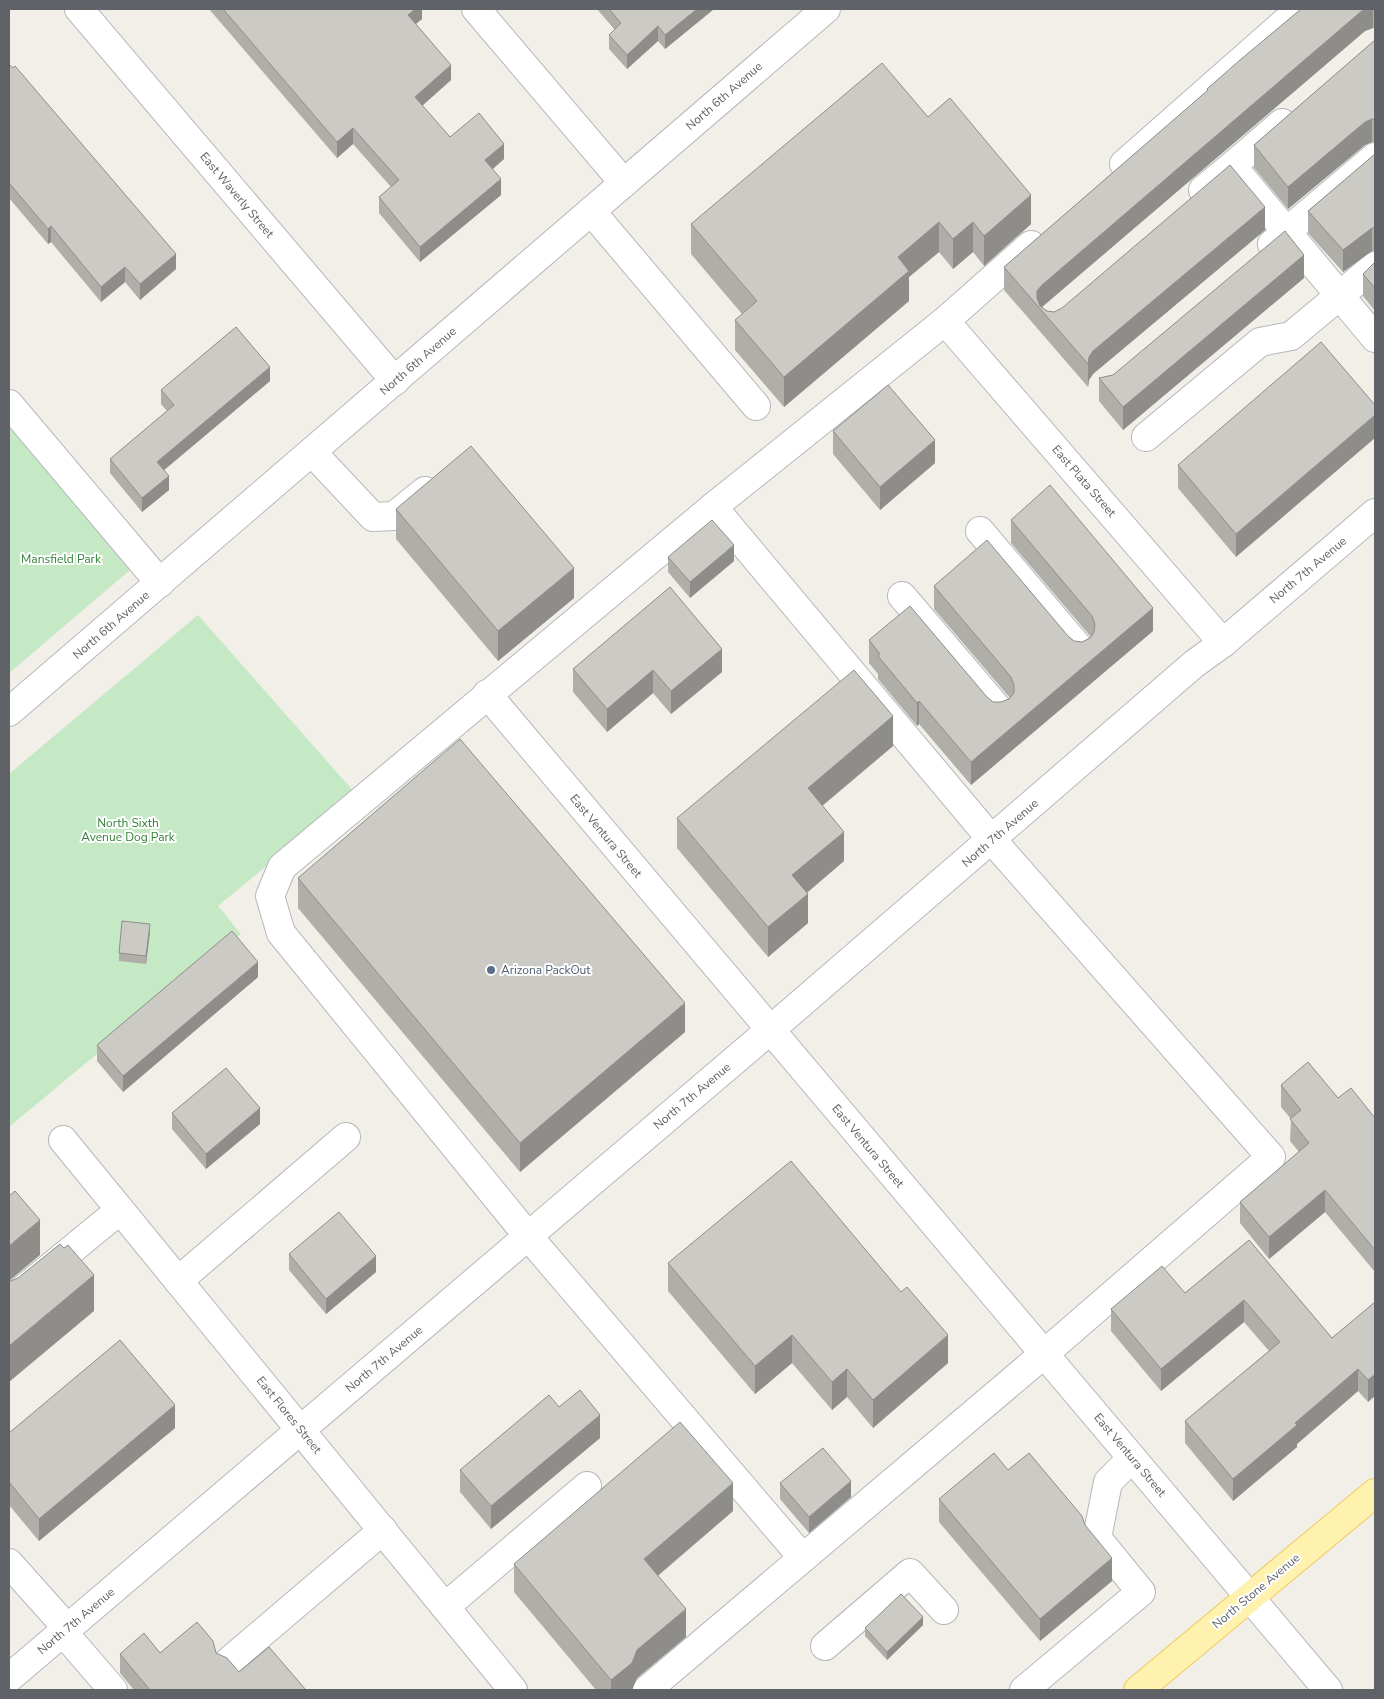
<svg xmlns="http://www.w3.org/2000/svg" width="1384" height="1699" font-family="'Nunito Sans',sans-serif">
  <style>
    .green { fill: #c5e8c5 }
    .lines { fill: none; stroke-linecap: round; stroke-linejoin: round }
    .minor-casing { stroke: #b5b8bc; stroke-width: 30 }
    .major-casing { stroke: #f2c960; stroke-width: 30 }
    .minor { stroke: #fff; stroke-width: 28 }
    .major { stroke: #fff2af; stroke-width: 28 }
    .wall { fill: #afaea9 }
    .shaded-wall { fill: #8f8d8a }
    .building { fill: #cccac5; stroke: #8f8d8a }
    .service-dot { fill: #5c6f8a; stroke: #fff; stroke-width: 2 }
    .labels { text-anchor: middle; stroke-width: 4; stroke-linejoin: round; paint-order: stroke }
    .street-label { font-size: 12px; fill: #5f6368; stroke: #fff }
    .park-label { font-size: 12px; fill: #348238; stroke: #fff }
    .service-label { font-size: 12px; fill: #4e5e75; stroke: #fff; text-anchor: start }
  </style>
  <rect width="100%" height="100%" fill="#f1efe8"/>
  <g class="green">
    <polygon points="9,414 136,565 9,673"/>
    <polygon points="198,615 355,793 218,906 241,934 9,1127 9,774"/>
  </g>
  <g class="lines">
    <defs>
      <g id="minor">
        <polyline points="79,9 395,381"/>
        <polyline points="476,9 624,183"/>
        <polyline points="1124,164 1300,9"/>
        <polyline points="1232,166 1282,123"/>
        <polyline points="1203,190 1232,166 1375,338"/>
        <polyline points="591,211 756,406"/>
        <polyline points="1272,244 1375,157"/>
        <polyline points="945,321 1223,643"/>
        <polyline points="9,404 160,583"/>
        <polyline points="1146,437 1260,342 1291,336 1375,266"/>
        <polyline points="312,452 373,517 394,516 425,491"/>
        <polyline points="713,507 282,867 270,896 281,933 528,1236 803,1558"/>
        <polyline points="980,531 1080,649"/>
        <polyline points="902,596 999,710"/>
        <polyline points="487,694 1328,1690"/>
        <polyline points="9,712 826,9"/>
        <polyline points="63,1140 513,1690"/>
        <polyline points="178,1281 346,1137"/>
        <polyline points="9,1301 120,1210"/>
        <polyline points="9,1563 67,1628"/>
        <polyline points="445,1607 587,1486"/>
        <polyline points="63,1632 113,1690"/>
        <polyline points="825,1646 910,1573 944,1610"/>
        <polyline points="228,1662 383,1530"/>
        <polyline points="9,1678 769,1031 1194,664 1223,643 1375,513"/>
        <polyline points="647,1690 1044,1354 1271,1157 992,840 713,507 945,321 1031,245"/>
        <polyline points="1024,1690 1141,1592 1097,1538 1108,1482 1132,1458"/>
      </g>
      <polyline id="major" points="1138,1690 1375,1493"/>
    </defs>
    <use href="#minor" class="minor-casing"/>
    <use href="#major" class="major-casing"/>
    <use href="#minor" class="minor"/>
    <use href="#major" class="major"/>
  </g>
  <g class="wall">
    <polygon points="209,9 422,9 422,19 416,24 451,80 422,106 450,137 504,159 492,169 501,195 420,262 379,213 379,197 391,187 353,144 337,158"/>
    <polygon points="597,9 714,9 665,49 658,41 627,69 609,49 609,35 615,30"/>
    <polygon points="1301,9 1375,9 1375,28 1373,28 1365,31 1042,307 1047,311 1054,312 1265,230 1093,374 1089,380 1088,387 1004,290 1004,267 1207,91 1207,89"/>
    <polygon points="1375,40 1375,142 1372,142 1365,145 1288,209 1254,168 1254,145"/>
    <polygon points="9,64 176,269 140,300 125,282 101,302 51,242 48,244 9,198"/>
    <polygon points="928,117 1031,224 984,266 973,252 953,269 939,252 909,277 909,301 784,407 735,350 735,320 742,314 691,254 691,224"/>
    <polygon points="1375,154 1375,251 1372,251 1343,272 1308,233 1308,211"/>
    <polygon points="1375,262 1375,311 1363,296 1363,274"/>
    <polygon points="1304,278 1123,430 1099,401 1099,378 1113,375"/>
    <polygon points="270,381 164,470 169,490 142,512 110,473 110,459 167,411 161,404 161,390"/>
    <polygon points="1375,405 1236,557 1178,488 1178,465"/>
    <polygon points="833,431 935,463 880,510 833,454"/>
    <polygon points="396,509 574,598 498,661 396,539"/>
    <polygon points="1011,520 1153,631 971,785 919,724 917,726 878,679 878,674 869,663 869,640 987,697 993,702 1001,702 1010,698 934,609 934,586 1068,636 1074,641 1082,642 1091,637 1011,543"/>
    <polygon points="668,557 734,561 690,598 668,572"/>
    <polygon points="573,669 722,672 671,714 653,693 607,732 573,692"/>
    <polygon points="893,746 822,805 844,861 807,893 808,923 768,957 677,848 677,818"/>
    <polygon points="298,878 685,1032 520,1172 298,908"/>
    <polygon points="150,932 146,964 119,961 119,953"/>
    <polygon points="258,977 123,1092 97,1061 97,1045"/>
    <polygon points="1281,1085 1338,1098 1375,1118 1375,1272 1325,1212 1269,1259 1240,1223 1240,1202 1299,1152 1290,1141 1291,1119 1281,1107"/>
    <polygon points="172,1113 260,1124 206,1169 172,1129"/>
    <polygon points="1249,1240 1332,1338 1375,1302 1368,1402 1358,1391 1297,1444 1297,1447 1233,1501 1185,1443 1185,1421 1269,1351 1244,1322 1161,1391 1111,1331 1111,1309 1185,1293"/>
    <polygon points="289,1254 376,1272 326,1314 289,1270"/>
    <polygon points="668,1263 901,1292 948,1363 873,1428 847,1397 832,1410 792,1363 755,1394 668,1291"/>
    <polygon points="559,1407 600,1438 491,1529 460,1492 460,1470"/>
    <polygon points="175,1428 39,1541 9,1505 9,1433"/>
    <polygon points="780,1483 851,1497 809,1533 780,1499"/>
    <polygon points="939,1499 1085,1525 1112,1581 1040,1641 939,1522"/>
    <polygon points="733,1511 658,1576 686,1637 637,1678 632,1690 596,1690 514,1592 514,1564"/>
    <polygon points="923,1625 887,1660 865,1636 865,1628"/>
    <polygon points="160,1653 216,1653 239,1672 306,1690 134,1690 120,1673 120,1654"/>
  </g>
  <g class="shaded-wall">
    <polygon points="415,9 422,9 422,19 408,30 408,15"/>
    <polygon points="697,9 714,9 665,49 665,35"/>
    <polygon points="1364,9 1373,9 1373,28 1365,31 1042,307 1037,305 1037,291 1042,285"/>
    <polygon points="658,26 658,41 627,69 627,55"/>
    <polygon points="451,65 451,80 415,112 415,97"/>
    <polygon points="1372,119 1372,142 1365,145 1288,209 1288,187 1365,122"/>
    <polygon points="353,128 353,144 337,158 337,142"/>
    <polygon points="504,144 504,159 485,176 485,160"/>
    <polygon points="501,179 501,195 420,262 420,247"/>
    <polygon points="1031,195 1031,224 984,266 984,236"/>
    <polygon points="1265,207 1265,230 1093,374 1089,380 1088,387 1088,364 1089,357 1093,351"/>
    <polygon points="939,222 939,252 909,277 909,301 784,407 784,377 898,257"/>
    <polygon points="973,222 973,252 953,269 953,239"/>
    <polygon points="51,226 51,242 48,244 48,229"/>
    <polygon points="1372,228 1372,251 1343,272 1343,250"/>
    <polygon points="176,254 176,269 140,300 140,284"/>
    <polygon points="1304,255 1304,278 1123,430 1123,407"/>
    <polygon points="125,267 125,282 101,302 101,287"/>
    <polygon points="270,367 270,381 157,476 157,462"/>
    <polygon points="1375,415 1375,438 1236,557 1236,534"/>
    <polygon points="935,440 935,463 880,510 880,487"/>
    <polygon points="169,476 169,490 142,512 142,498"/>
    <polygon points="734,545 734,561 690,598 690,582"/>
    <polygon points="574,568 574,598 498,661 498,631"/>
    <polygon points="1153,608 1153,631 971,785 971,762"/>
    <polygon points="722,649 722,672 671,714 671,691"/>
    <polygon points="653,670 653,693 607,732 607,709"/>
    <polygon points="919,701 919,724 917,726 917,703"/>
    <polygon points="893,716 893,746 808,818 808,788"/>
    <polygon points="844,832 844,861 792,905 792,875"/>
    <polygon points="808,894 808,923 768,957 768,927"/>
    <polygon points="150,924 150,932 146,964 146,956"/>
    <polygon points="258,962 258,977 123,1092 123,1076"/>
    <polygon points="685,1003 685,1032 520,1172 520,1143"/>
    <polygon points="260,1108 260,1124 206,1169 206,1154"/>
    <polygon points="1325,1190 1325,1212 1269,1259 1269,1237"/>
    <polygon points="40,1220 40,1255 9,1281 9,1246"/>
    <polygon points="376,1256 376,1272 326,1314 326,1299"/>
    <polygon points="94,1275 94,1311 9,1382 9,1346"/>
    <polygon points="1244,1300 1244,1322 1161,1391 1161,1369"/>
    <polygon points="792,1335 792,1363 755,1394 755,1366"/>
    <polygon points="948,1335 948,1363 873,1428 873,1400"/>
    <polygon points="847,1369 847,1397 832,1410 832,1382"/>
    <polygon points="1358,1369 1358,1391 1297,1444 1297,1447 1233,1501 1233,1479 1295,1423"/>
    <polygon points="1375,1374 1375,1396 1368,1402 1368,1380"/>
    <polygon points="175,1405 175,1428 39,1541 39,1519"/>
    <polygon points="600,1415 600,1438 491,1529 491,1506"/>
    <polygon points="851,1481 851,1497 809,1533 809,1517"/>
    <polygon points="733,1483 733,1511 644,1587 644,1559"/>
    <polygon points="1112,1558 1112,1581 1040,1641 1040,1619"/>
    <polygon points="686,1609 686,1637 637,1678 632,1690 611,1690 611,1680 637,1650"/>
    <polygon points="923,1617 923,1625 887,1660 887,1652"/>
  </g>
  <g class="building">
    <polygon points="223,9 415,9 408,15 451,65 415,97 450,137 479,113 504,144 485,160 501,179 420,247 379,197 399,180 353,128 337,142"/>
    <polygon points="609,9 697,9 665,35 658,26 627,55 609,35 621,23"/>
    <polygon points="1301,9 1364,9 1042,285 1037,291 1037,298 1040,306 1047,311 1054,312 1062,308 1230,165 1265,207 1093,351 1089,357 1088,364 1004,267 1208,90 1207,89 1240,60"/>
    <polygon points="1375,40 1375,119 1372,119 1365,122 1288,187 1254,145"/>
    <polygon points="882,63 928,117 950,98 1031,195 984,236 973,222 953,239 939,222 898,257 909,271 784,377 735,320 757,301 691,224"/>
    <polygon points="9,64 13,68 15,66 176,254 140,284 125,267 101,287 51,226 48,229 9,183"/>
    <polygon points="1375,154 1375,228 1372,228 1343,250 1308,211"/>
    <polygon points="1285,231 1304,255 1123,407 1099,378 1113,375"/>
    <polygon points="1375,262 1375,288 1363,274"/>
    <polygon points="236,327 270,367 157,462 169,476 142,498 110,459 174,405 161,390"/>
    <polygon points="1321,342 1375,405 1375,415 1236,534 1178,465"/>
    <polygon points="888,385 935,440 880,487 833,431"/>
    <polygon points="471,446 574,568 498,631 396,509"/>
    <polygon points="1050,485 1153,608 971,762 919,701 917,703 878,656 880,654 869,640 910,606 987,697 993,702 1001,702 1009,699 1014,693 1014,685 1011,677 934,586 987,540 1068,636 1074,641 1082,642 1090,638 1094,632 1095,624 1092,616 1011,520"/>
    <polygon points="712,520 734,545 690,582 668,557"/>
    <polygon points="670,587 722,649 671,691 653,670 607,709 573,669"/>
    <polygon points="854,670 893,716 808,788 844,832 792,875 808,894 768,927 677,818"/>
    <polygon points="460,739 685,1003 520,1143 298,878"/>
    <polygon points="122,921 150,924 146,956 119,953"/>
    <polygon points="232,931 258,962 123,1076 97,1045"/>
    <polygon points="1308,1062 1338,1098 1351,1088 1375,1118 1375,1250 1325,1190 1269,1237 1240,1202 1309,1143 1290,1119 1301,1110 1281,1085"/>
    <polygon points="226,1068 260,1108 206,1154 172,1113"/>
    <polygon points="791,1161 901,1292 907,1287 948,1335 873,1400 847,1369 832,1382 792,1335 755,1366 668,1263"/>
    <polygon points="15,1191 40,1220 9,1246 9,1196"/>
    <polygon points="339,1212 376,1256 326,1299 289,1254"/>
    <polygon points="1249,1240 1332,1338 1375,1302 1375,1374 1368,1380 1358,1369 1295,1423 1297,1425 1233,1479 1185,1421 1280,1342 1244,1300 1161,1369 1111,1309 1162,1266 1185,1293"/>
    <polygon points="60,1244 64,1248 68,1245 94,1275 9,1346 9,1281 11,1281 18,1278"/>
    <polygon points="120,1340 175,1405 39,1519 9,1482 9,1433"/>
    <polygon points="580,1390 600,1415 491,1506 460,1470 549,1395 559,1407"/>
    <polygon points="680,1422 733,1483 644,1559 686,1609 637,1650 632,1663 611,1680 514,1564"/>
    <polygon points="823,1448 851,1481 809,1517 780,1483"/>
    <polygon points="994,1453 1008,1470 1029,1453 1082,1516 1085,1525 1112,1558 1040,1619 939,1499"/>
    <polygon points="901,1594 923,1617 887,1652 865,1628"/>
    <polygon points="197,1622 213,1641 216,1653 227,1658 239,1672 269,1647 306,1690 150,1690 120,1654 144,1633 160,1653"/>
  </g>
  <circle class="service-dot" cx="491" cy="970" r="5"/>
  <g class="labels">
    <g class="street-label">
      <text transform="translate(724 96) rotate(-41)" y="4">North 6th Avenue</text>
      <text transform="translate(237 195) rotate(50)" y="4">East Waverly Street</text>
      <text transform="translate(418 361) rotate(-41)" y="4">North 6th Avenue</text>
      <text transform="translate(1084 481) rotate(49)" y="4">East Plata Street</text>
      <text transform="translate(1308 570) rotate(-40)" y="4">North 7th Avenue</text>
      <text transform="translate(111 625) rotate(-41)" y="4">North 6th Avenue</text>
      <text transform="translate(1000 833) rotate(-41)" y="4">North 7th Avenue</text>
      <text transform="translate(606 836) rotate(50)" y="4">East Ventura Street</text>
      <text transform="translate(692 1096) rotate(-40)" y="4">North 7th Avenue</text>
      <text transform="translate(868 1146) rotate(50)" y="4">East Ventura Street</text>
      <text transform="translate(384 1359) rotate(-40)" y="4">North 7th Avenue</text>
      <text transform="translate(289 1415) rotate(51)" y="4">East Flores Street</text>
      <text transform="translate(1130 1455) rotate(50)" y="4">East Ventura Street</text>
      <text transform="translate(1256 1591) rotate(-40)" y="4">North Stone Avenue</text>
      <text transform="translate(76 1621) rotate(-40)" y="4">North 7th Avenue</text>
    </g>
    <g class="park-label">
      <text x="61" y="563">Mansfield Park</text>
      <text x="128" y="827">North Sixth<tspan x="128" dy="14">Avenue Dog Park</tspan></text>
    </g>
    <g class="service-label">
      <text x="501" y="974">Arizona PackOut</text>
    </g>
  </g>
  <rect width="1384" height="1699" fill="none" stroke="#5f6368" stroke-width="20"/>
</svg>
